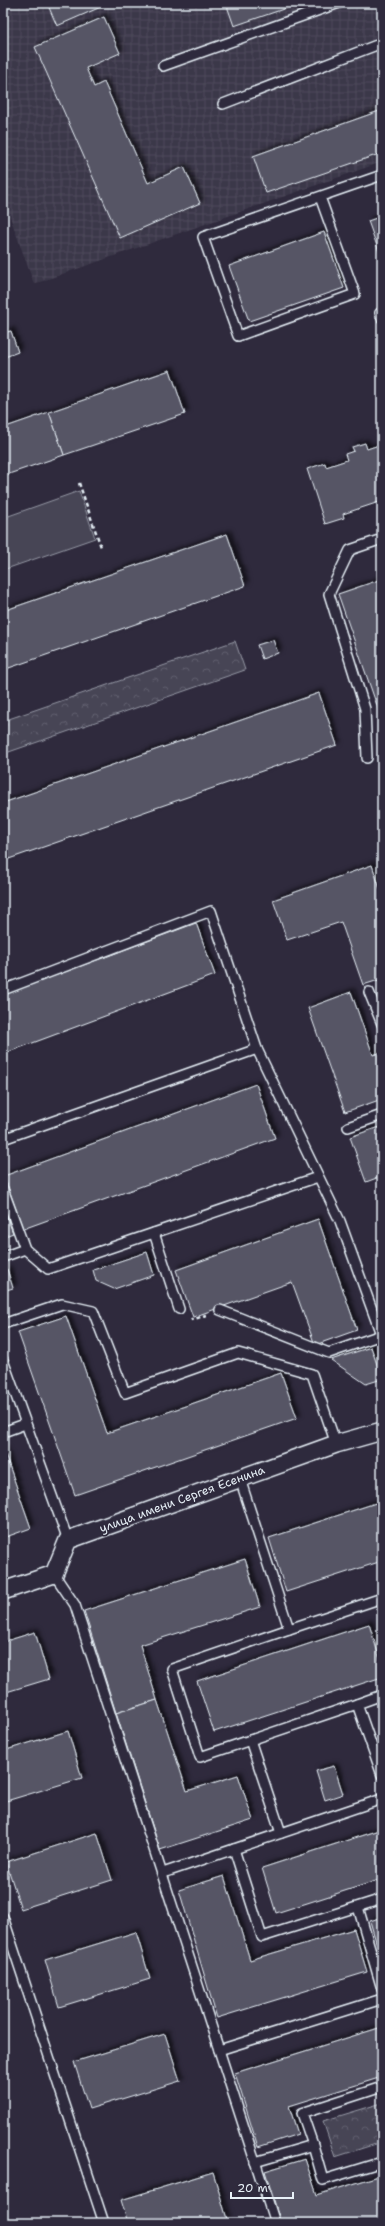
<svg xmlns="http://www.w3.org/2000/svg" width="385" height="2226" font-family="'Shantell Sans',sans-serif">
  <style>
    .industrial { fill: url(#industrial-grid) }
    .forest { fill: url(#forest-crowns); stroke: #979aa6 }
    .garden { fill: #464455; stroke: #979aa6 }
    .building { fill: #575565; stroke: #e8f1f8; filter: url(#shadow) }
    .lines { fill: none; stroke-linecap: round; stroke-linejoin: round }
    .service-casing { stroke: #e8f1f8; stroke-width: 12 }
    .minor-casing { stroke: #e8f1f8; stroke-width: 20 }
    .path { stroke: #e8f1f8; stroke-width: 2.5; stroke-dasharray: 4 3; stroke-linecap: butt }
    .service { stroke: #2f2a3d; stroke-width: 9 }
    .minor { stroke: #2f2a3d; stroke-width: 17 }
    .labels { text-anchor: middle; stroke-width: 3.5; stroke-linejoin: round; paint-order: stroke }
    .street-label { font-size: 12px; fill: #e8f1f8; stroke: #2f2a3d }
  </style>
  <defs>
    <pattern id="industrial-grid" width="8" height="8" patternUnits="userSpaceOnUse"><rect width="8" height="8" fill="#3b3749"/><path d="M0 4h8M4 0v8" fill="none" stroke="#4e4b5b"/></pattern>
    <pattern id="forest-crowns" width="20" height="18" patternUnits="userSpaceOnUse"><rect width="20" height="18" fill="#464455"/><path d="M2 6a3 3 0 1 1 6 0M12 15a3 3 0 1 1 6 0" fill="none" stroke="#615f6e"/></pattern>
    <filter id="shadow"><feDropShadow dx="3.5" dy="-3.5" stdDeviation="2" flood-color="#0009"/></filter>
  </defs>
  <rect width="100%" height="100%" fill="#2f2a3d"/>
  <filter id="ink" filterUnits="userSpaceOnUse"><feTurbulence type="fractalNoise" baseFrequency=".025" numOctaves="2"/><feDisplacementMap in="SourceGraphic" scale="8" xChannelSelector="R" yChannelSelector="G"/><feConvolveMatrix kernelMatrix="1 2 1 2 8 2 1 2 1" color-interpolation-filters="sRGB"/></filter>
  <g filter="url(#ink)">
    <polygon class="industrial" points="3,3 382,3 382,162 34,284 3,197"/>
    <g class="forest">
      <polygon points="235,641 245,670 3,754 3,721"/>
      <polygon points="382,2103 382,2142 335,2157 323,2121"/>
    </g>
    <polygon class="garden" points="79,491 95,538 3,570 3,518"/>
    <g class="building">
      <polygon points="47,3 102,3 103,6 57,26"/>
      <polygon points="226,3 301,3 234,26"/>
      <polygon points="104,17 120,53 86,68 94,87 104,82 148,183 184,167 200,203 120,238 35,47"/>
      <polygon points="382,110 382,153 266,193 253,156"/>
      <polygon points="382,216 382,260 368,221"/>
      <polygon points="324,232 344,288 249,321 229,266"/>
      <polygon points="11,331 18,352 5,357 3,333"/>
      <polygon points="170,370 185,414 64,455 49,412"/>
      <polygon points="49,412 64,455 3,476 3,428"/>
      <polygon points="365,443 367,449 379,445 380,449 382,448 382,501 343,514 344,518 325,524 307,469 325,463 326,467 347,460 345,454 354,451 352,447"/>
      <polygon points="227,534 245,586 3,670 3,611"/>
      <polygon points="382,579 382,717 381,717 338,594"/>
      <polygon points="273,640 278,653 262,659 257,645"/>
      <polygon points="319,693 337,745 3,861 3,803"/>
      <polygon points="372,865 382,895 382,979 363,985 341,922 287,940 273,900"/>
      <polygon points="196,923 215,975 3,1054 3,995"/>
      <polygon points="351,992 373,1055 382,1052 382,1099 345,1112 308,1008"/>
      <polygon points="256,1084 275,1138 23,1229 4,1176"/>
      <polygon points="382,1126 382,1176 366,1182 350,1137"/>
      <polygon points="3,1207 13,1233 3,1237"/>
      <polygon points="318,1219 357,1330 315,1345 292,1282 193,1317 176,1270"/>
      <polygon points="147,1252 154,1275 114,1289 96,1281 93,1270"/>
      <polygon points="7,1269 13,1288 3,1291 3,1271"/>
      <polygon points="66,1316 107,1433 281,1373 297,1418 75,1495 18,1332"/>
      <polygon points="371,1347 382,1379 366,1384 331,1360"/>
      <polygon points="3,1448 31,1528 3,1538"/>
      <polygon points="382,1501 382,1561 286,1592 269,1538"/>
      <polygon points="245,1559 260,1607 140,1645 157,1700 116,1713 84,1611"/>
      <polygon points="369,1624 382,1666 382,1677 214,1732 197,1681"/>
      <polygon points="35,1632 49,1679 3,1693 3,1642"/>
      <polygon points="157,1700 187,1791 238,1775 253,1820 160,1850 116,1713"/>
      <polygon points="68,1731 82,1778 3,1802 3,1751"/>
      <polygon points="334,1766 343,1794 325,1800 316,1771"/>
      <polygon points="382,1829 382,1879 276,1913 262,1868"/>
      <polygon points="97,1833 112,1880 21,1909 6,1862"/>
      <polygon points="224,1876 250,1960 354,1929 367,1972 217,2018 179,1890"/>
      <polygon points="382,1917 382,1962 370,1921"/>
      <polygon points="136,1932 150,1979 59,2007 45,1960"/>
      <polygon points="382,2027 382,2077 289,2106 298,2134 258,2147 235,2073"/>
      <polygon points="165,2034 180,2081 89,2109 74,2062"/>
      <polygon points="305,2159 317,2195 382,2175 382,2221 375,2223 281,2223 265,2171"/>
      <polygon points="213,2172 227,2219 214,2223 128,2223 121,2200"/>
    </g>
    <g class="lines">
      <defs>
        <g id="service">
          <polyline points="163,66 339,3"/>
          <polyline points="223,104 382,43"/>
          <polyline points="320,197 355,294 238,336 203,237 382,175"/>
          <polyline points="382,312 380,313 382,318"/>
          <polyline points="367,758 365,709 329,594 350,550 382,539"/>
          <polyline points="3,990 211,911 257,1049 340,1221 382,1337"/>
          <polyline points="369,992 382,1024"/>
          <polyline points="348,1127 382,1115"/>
          <polyline points="3,1139 257,1049"/>
          <polyline points="3,1189 25,1249 48,1269 318,1177"/>
          <polyline points="154,1233 179,1309"/>
          <polyline points="3,1257 25,1249"/>
          <polyline points="220,1310 329,1353 381,1335"/>
          <polyline points="3,1324 62,1304 93,1311 125,1393 238,1353 312,1374 336,1444"/>
          <polyline points="3,1360 68,1540"/>
          <polyline points="3,1432 25,1424"/>
          <polyline points="240,1479 289,1629 382,1598"/>
          <polyline points="54,1574 75,1605 275,2223"/>
          <polyline points="289,1629 172,1669 200,1757 357,1704"/>
          <polyline points="382,1695 357,1704 382,1775"/>
          <polyline points="250,1740 281,1833"/>
          <polyline points="234,1849 262,1937 382,1899"/>
          <polyline points="163,1873 382,1799"/>
          <polyline points="358,1907 382,1989"/>
          <polyline points="3,1917 104,2223"/>
          <polyline points="219,2050 382,1999"/>
          <polyline points="313,2145 302,2113 382,2087"/>
          <polyline points="255,2162 313,2145 323,2180 382,2162"/>
        </g>
        <polyline id="minor" points="3,1591 54,1574 68,1540 336,1444 382,1431"/>
      </defs>
      <use href="#service" class="service-casing"/>
      <use href="#minor" class="minor-casing"/>
      <g class="path">
        <polyline points="79,483 101,547"/>
        <polyline points="191,1318 192,1320 206,1315"/>
      </g>
      <use href="#service" class="service"/>
      <use href="#minor" class="minor"/>
    </g>
  </g>
  <g class="labels">
    <g class="street-label">
      <text transform="translate(182 1499) rotate(-20)" y="4">улица имени Сергея Есенина</text>
    </g>
  </g>
  <rect width="385" height="2226" fill="none" stroke="#2f2a3d" stroke-width="16"/>
  <rect x="8" y="8" width="369" height="2210" fill="none" stroke="#e8f1f8" stroke-width="1.5" filter="url(#ink)"/>
  <path d="M231 2192v6h62v-6" fill="none" stroke="#e8f1f8" stroke-width="2"/>
  <text x="237" y="2192" font-size="12" fill="#e8f1f8" stroke="#2f2a3d" stroke-width="3" paint-order="stroke">20 m</text>
</svg>
